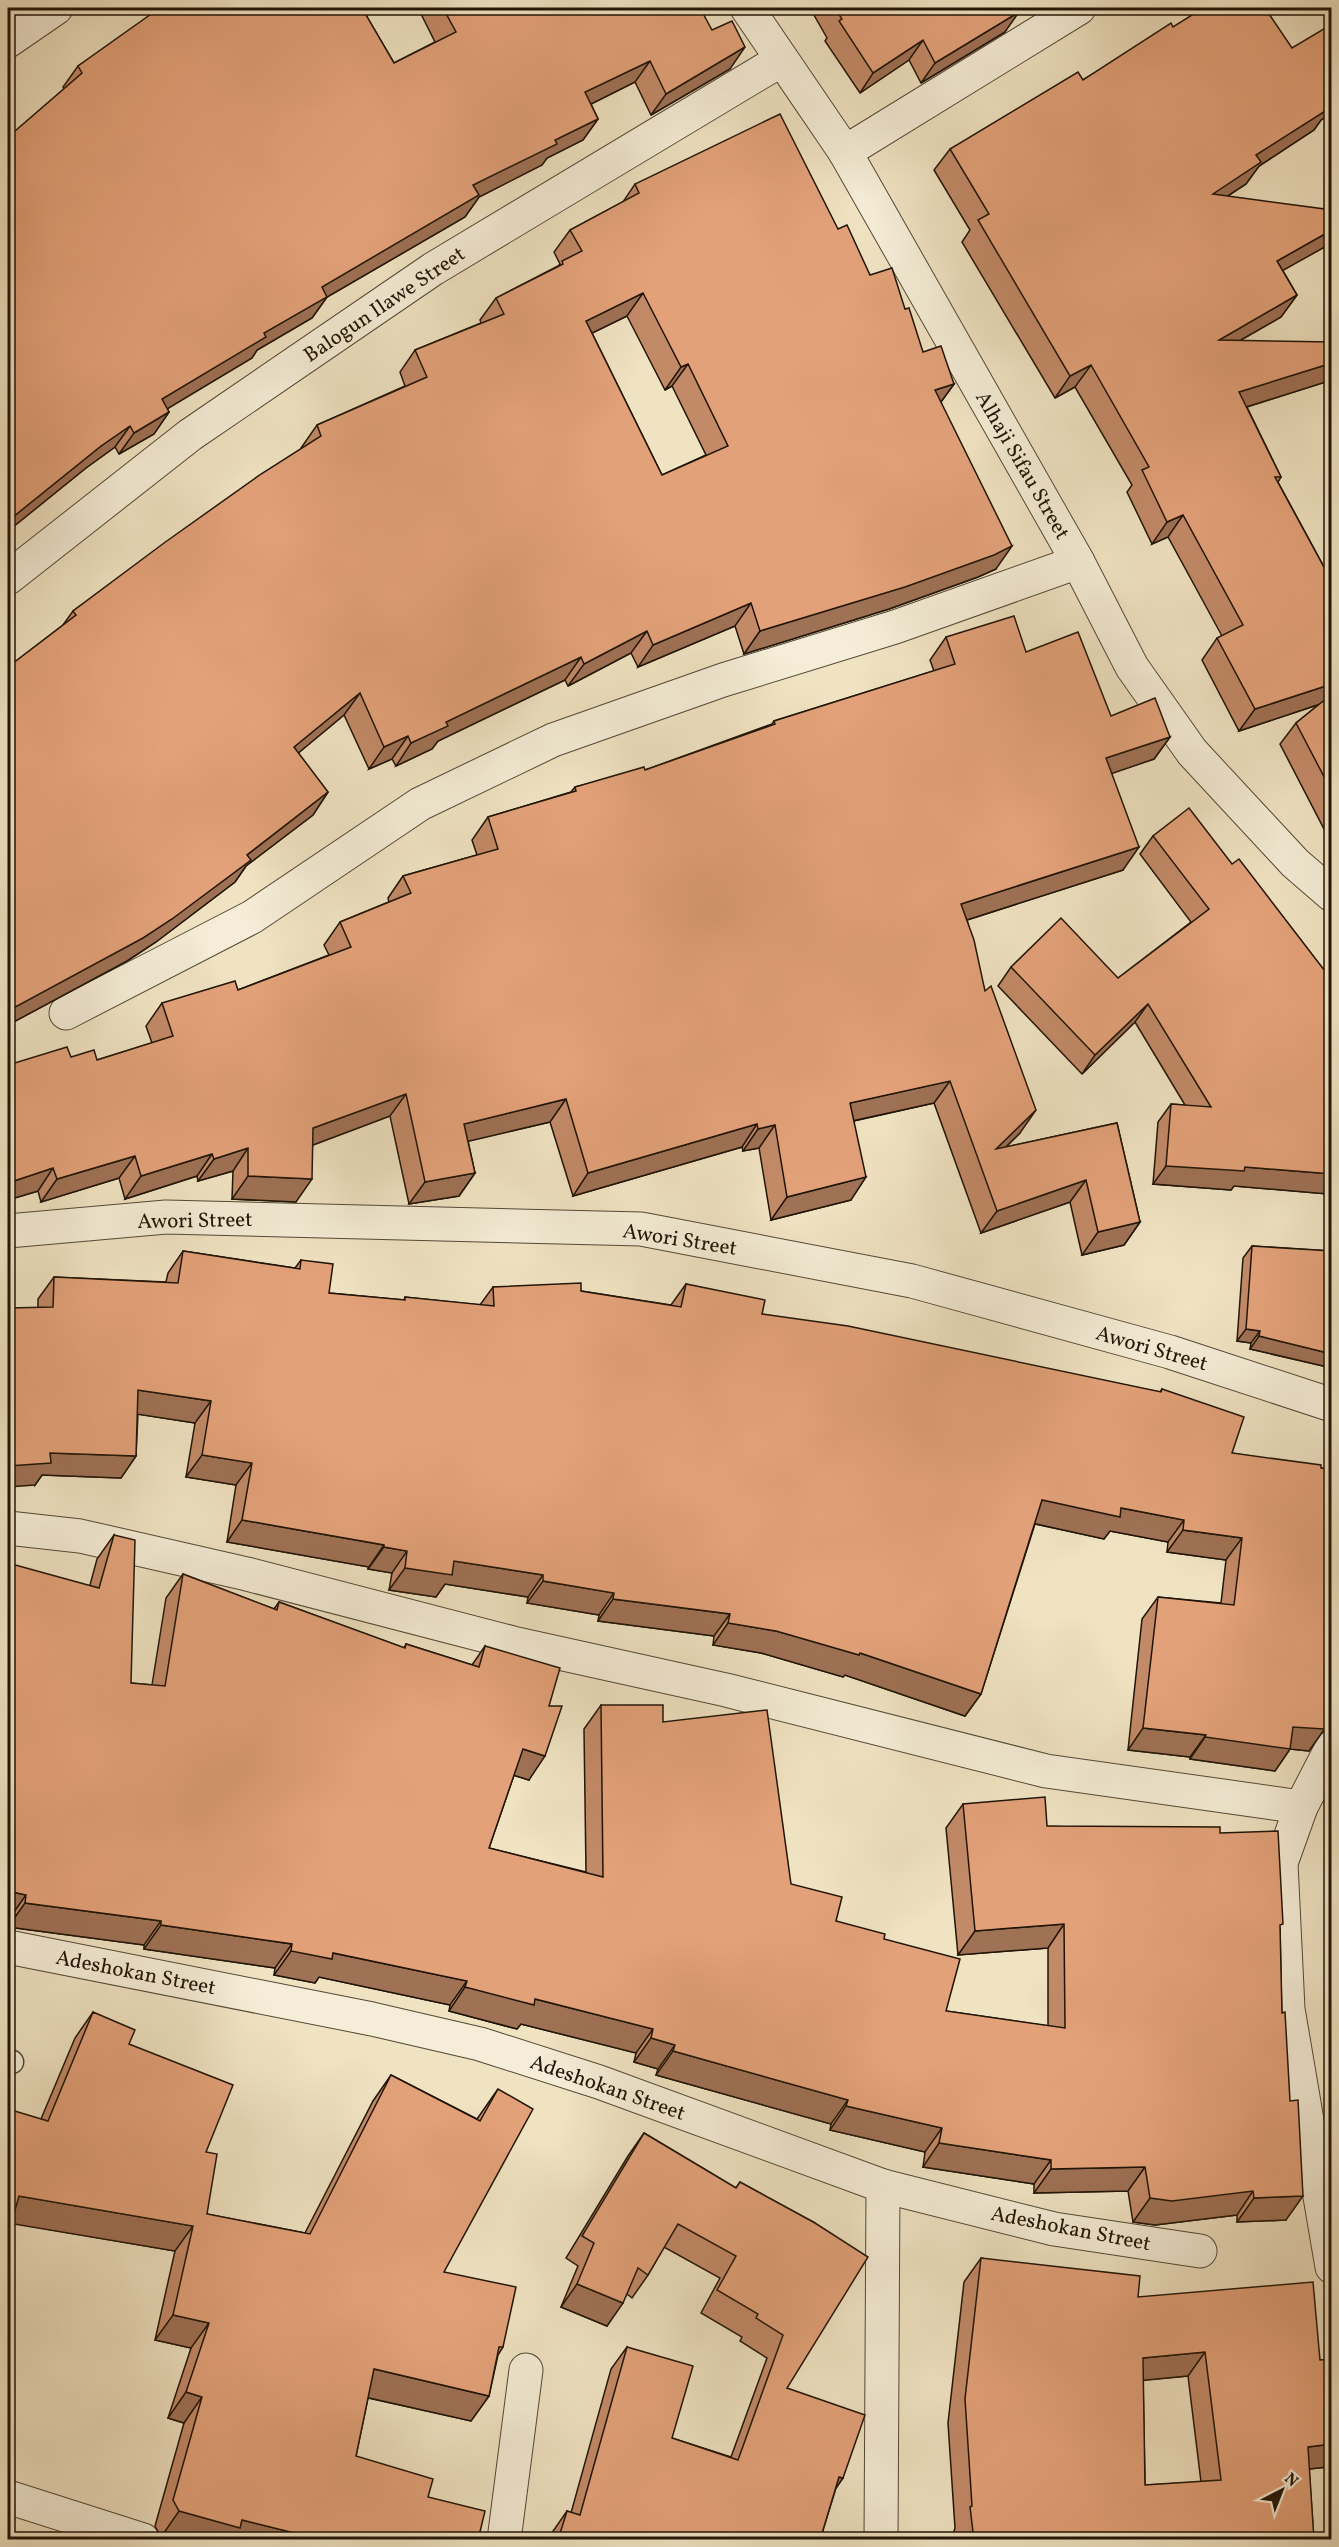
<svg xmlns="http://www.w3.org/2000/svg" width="1339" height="2547" font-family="Vollkorn,serif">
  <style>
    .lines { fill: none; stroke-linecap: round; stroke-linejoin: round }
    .lane-casing { stroke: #544836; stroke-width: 25 }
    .street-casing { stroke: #544836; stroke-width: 35 }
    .lane { stroke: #f5edd7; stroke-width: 22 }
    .street { stroke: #f5edd7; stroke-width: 33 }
    .wall { fill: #c38a68; stroke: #201407; stroke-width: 1.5; fill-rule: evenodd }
    .shaded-wall { fill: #9f7155; stroke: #201407; stroke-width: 1.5 }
    .building { fill: #e3a179; stroke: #201407; stroke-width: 1.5; fill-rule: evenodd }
    .labels { text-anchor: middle; stroke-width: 4.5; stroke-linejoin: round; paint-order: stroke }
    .street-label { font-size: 21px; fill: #201407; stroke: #f5edd7 }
  </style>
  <rect width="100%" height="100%" fill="#f0e3c2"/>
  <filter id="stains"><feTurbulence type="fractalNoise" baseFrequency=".00333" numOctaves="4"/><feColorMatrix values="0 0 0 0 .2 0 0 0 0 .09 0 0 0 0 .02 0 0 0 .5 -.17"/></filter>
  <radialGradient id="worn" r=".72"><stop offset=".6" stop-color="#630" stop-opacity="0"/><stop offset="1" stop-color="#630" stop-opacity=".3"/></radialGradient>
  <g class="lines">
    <defs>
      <polyline id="lane" points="8,2061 12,2062"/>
      <g id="street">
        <polyline points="747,8 845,152 1078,562 1132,667 1192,752 1295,863 1332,895"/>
        <polyline points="8,41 56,8"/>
        <polyline points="845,152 1079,8"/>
        <polyline points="8,578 190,435 433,269 781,60"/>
        <polyline points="66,1013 252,917 420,804 553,740 723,680 895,627 1078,562"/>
        <polyline points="8,1231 166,1217 641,1229 912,1281 1170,1352 1332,1405"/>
        <polyline points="8,1528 80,1536 247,1574 513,1643 726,1690 1046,1771 1301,1807"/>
        <polyline points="1332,1747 1301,1807 1281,1863 1288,2009 1332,2267"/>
        <polyline points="8,1947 372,2019 480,2044 599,2082 883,2186 1054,2229 1200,2251"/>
        <polyline points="8,2497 143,2540"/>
        <polyline points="504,2540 526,2370"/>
        <polyline points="881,2540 883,2186"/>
      </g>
    </defs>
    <use href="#lane" class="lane-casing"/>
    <use href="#street" class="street-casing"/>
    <use href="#lane" class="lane"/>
    <use href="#street" class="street"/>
  </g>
  <g class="wall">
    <polygon points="418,8 700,8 730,69 651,115 635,82 591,104 598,119 583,140 547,158 542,165 479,197 465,217 327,297 312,318 257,350 252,358 167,408 169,412 154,434 119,454 115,447 86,468 8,531 8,123 14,132 64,89 63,87 78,66 156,14 364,12 394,63 435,42"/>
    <polygon points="810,8 1016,8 1005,32 921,83 909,60 860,93 825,41 827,38"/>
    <polygon points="1173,27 1321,120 1314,130 1259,166 1246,184 1228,196 1283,271 1297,295 1281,317 1241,340 1332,380 1247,407 1281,477 1278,482 1332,582 1332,825 1324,829 1280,744 1296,723 1318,705 1239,731 1202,660 1217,638 1222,636 1168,537 1152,544 1127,492 1132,485 1075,387 1055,398 962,242 970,230 934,170 950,149 1083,80"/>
    <path d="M635,184L838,229L870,275L905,309L923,352L954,384L941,402L996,569L978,577L889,609L744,654L735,626L638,667L631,653L568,686L565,680L438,741L432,749L396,766L392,759L369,769L344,715L298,753L328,792L313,815L246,866L235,882L156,942L127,961L8,1025V667L63,625L73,611L301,449V448L317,425L405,386L400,372L415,350L481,323L480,320L496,298L558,266L560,264L554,252L570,230L623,202ZM627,316L665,390L672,386L706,455L662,475L592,333Z"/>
    <polygon points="1332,466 1332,504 1329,504"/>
    <polygon points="946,637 1026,652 1111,716 1170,737 1154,759 1112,773 1123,870 967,920 1020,1133 1006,1147 1117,1123 1140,1222 1124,1245 1082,1255 1070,1202 981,1233 934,1103 854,1121 851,1200 771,1220 759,1148 743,1151 742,1147 573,1196 550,1122 468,1141 475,1173 459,1196 409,1204 390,1116 313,1145 296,1202 232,1199 233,1171 198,1181 197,1176 125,1199 119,1178 41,1202 38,1191 8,1200 8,1065 71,1057 97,1060 152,1043 146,1026 162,1003 238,990 329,955 324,945 340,922 389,902 388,898 403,876 477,855 472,840 488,817 571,792 575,787 645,770 772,724 774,721 934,671 930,660"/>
    <polygon points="1153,836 1232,864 1328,975 1332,973 1332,1188 1328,1194 1234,1186 1231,1190 1153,1184 1158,1122 1171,1104 1185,1105 1135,1022 1082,1074 998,986 1011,967 1118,978 1191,922 1140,854"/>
    <polygon points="1332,1221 1332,1368 1250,1349 1251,1343 1237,1341 1243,1258 1252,1246 1330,1251 1327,1227"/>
    <polygon points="183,1251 295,1268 301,1260 329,1293 404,1300 405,1297 480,1305 493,1287 581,1291 671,1305 686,1284 762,1314 1160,1392 1162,1389 1232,1453 1321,1468 1332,1469 1332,1727 1331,1728 1323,1731 1309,1751 1290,1749 1275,1771 1190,1759 1190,1757 1128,1750 1142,1619 1158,1597 1221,1603 1226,1560 1167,1552 1168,1542 1110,1531 1104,1539 1035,1524 981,1694 965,1716 845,1675 843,1677 761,1653 713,1645 714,1636 598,1621 599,1615 527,1603 528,1597 445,1584 436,1597 389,1590 392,1573 368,1569 369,1567 227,1542 236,1485 186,1477 195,1423 138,1414 136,1456 121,1478 42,1475 35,1485 38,1299 54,1277 166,1282 168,1273"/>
    <polygon points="114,1535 131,1683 152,1685 166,1598 183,1574 274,1609 279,1602 404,1648 406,1644 472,1665 485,1646 529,1780 514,1775 489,1848 586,1872 584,1729 601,1705 663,1722 791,1884 836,1921 884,1939 946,2011 1048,2026 1048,1948 958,1955 946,1828 963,1804 1047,1826 1220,1833 1280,1928 1286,2220 1237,2222 1237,2215 1155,2225 1133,2222 1128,2191 1034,2193 1034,2184 923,2167 925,2152 830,2130 831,2124 656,2075 658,2069 634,2062 636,2053 521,2024 517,2029 449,2011 450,2005 319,1977 315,1983 274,1975 275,1968 144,1949 144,1945 8,1927 9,1919 90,1585 97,1559"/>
    <polygon points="93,2012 129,2044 206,2152 207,2214 305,2233 373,2101 391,2075 477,2119 498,2089 444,2272 503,2347 498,2355 489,2396 471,2421 368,2398 356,2456 428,2497 478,2540 171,2540 161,2537 155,2526 184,2423 168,2418 191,2348 155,2340 175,2251 11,2223 41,2119 75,2038"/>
    <polygon points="644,2133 736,2188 740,2182 815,2223 787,2388 843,2478 836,2488 820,2540 549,2540 551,2534 567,2511 571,2513 611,2369 627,2347 672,2438 731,2457 767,2358 740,2341 742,2337 701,2313 720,2278 664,2247 648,2275 632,2298 627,2294 607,2326 561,2307 578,2266 566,2258 628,2156"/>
    <path d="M981,2258L1138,2297L1320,2360L1332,2359V2461L1327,2467L1309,2469L1314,2540H954V2531L955,2528L948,2423L964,2282ZM1188,2376L1201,2482L1145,2485L1143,2380Z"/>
  </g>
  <g class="shaded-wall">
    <polygon points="10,8 18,8 12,15 8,19 8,9"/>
    <polygon points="353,8 372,8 343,22"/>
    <polygon points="1019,12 1005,32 921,83 935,63"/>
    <polygon points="923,40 909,60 860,93 873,73"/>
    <polygon points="745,47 730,69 651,115 666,94"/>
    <polygon points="650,61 635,82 571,114 585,92"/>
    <polygon points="1332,101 1332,113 1321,120 1314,130 1259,166 1246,184 1197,216 1213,194 1256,155"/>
    <polygon points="598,119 583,140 547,158 542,165 479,197 465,217 327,297 312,318 257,350 252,358 147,421 162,399 264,333 322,287 473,185 555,140"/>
    <polygon points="1332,230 1332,243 1262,282 1277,261"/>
    <polygon points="643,293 627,316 570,344 586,321"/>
    <polygon points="1297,295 1281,317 1204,361 1219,340"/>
    <polygon points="1332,363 1332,380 1224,414 1239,392"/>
    <polygon points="688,364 672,386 665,390 681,367"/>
    <polygon points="1091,365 1075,387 1055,398 1070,376"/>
    <polygon points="954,384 938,406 935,390"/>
    <polygon points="169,412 154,434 119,454 134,433"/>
    <polygon points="130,426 115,447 86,468 8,531 8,521 101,446"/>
    <polygon points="1183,515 1168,537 1152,544 1167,522"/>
    <polygon points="1012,546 996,569 978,577 889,609 744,654 760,631"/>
    <polygon points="751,603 735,626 638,667 653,645"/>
    <polygon points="647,631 631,653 568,686 584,664"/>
    <polygon points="581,657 565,680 438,741 432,749 396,766 411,743 446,722"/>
    <polygon points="1332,684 1332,700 1239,731 1255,709"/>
    <polygon points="360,693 344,715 278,770 294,747"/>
    <polygon points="408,736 392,759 369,769 384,747"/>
    <polygon points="1170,737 1154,759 1090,781 1106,758"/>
    <polygon points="328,792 313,815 246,866 235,882 156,942 127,961 8,1025 8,1011 247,855"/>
    <polygon points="1332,818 1332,825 1324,829"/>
    <polygon points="1139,847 1123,870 945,927 961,904"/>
    <polygon points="1148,1004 1135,1022 1082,1074 1095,1055"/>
    <polygon points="950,1081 934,1103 834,1125 850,1103"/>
    <polygon points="406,1094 390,1116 297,1151 313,1128"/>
    <polygon points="566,1099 550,1122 448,1146 464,1124"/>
    <polygon points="1036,1110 1020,1133 982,1170 996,1149"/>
    <polygon points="757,1124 742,1147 573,1196 588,1173"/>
    <polygon points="775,1125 759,1148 743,1151 758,1129"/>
    <polygon points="248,1148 233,1171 198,1181 214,1159"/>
    <polygon points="212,1154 197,1176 125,1199 141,1176"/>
    <polygon points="135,1156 119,1178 41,1202 57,1179"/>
    <polygon points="1166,1166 1245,1167 1332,1174 1332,1188 1328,1194 1234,1186 1231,1190 1153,1184"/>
    <polygon points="53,1168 38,1191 8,1200 8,1183"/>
    <polygon points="475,1173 459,1196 409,1204 425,1182"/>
    <polygon points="248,1176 312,1179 296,1202 232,1199"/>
    <polygon points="866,1177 851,1200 771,1220 787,1197"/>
    <polygon points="1086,1180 1070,1202 981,1233 997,1211"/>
    <polygon points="1140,1222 1124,1245 1082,1255 1098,1232"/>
    <polygon points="1246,1329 1260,1331 1251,1343 1237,1341"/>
    <polygon points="1259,1336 1332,1354 1332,1368 1250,1349"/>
    <polygon points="138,1390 211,1401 195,1423 123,1412"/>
    <polygon points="50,1453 136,1456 121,1478 42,1475 35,1485 8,1487 8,1466"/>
    <polygon points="202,1455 252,1463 236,1485 186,1477"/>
    <polygon points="1042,1500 1121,1508 1184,1520 1168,1542 1110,1531 1104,1539 1027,1522"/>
    <polygon points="242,1520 384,1545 369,1567 227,1542"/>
    <polygon points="1183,1530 1242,1538 1226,1560 1167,1552"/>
    <polygon points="384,1547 407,1551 392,1573 368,1569"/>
    <polygon points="454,1561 543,1575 528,1597 445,1584 436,1597 389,1590 405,1568"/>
    <polygon points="543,1581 614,1593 599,1615 527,1603"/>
    <polygon points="613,1599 730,1614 714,1636 598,1621"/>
    <polygon points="728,1623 776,1631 860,1653 981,1694 965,1716 845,1675 843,1677 761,1653 713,1645"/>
    <polygon points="1332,1717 1332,1727 1331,1728 1323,1731 1309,1751 1290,1749 1275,1771 1190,1759 1205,1737 1293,1727"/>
    <polygon points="1143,1728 1206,1735 1190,1757 1128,1750"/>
    <polygon points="523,1749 545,1756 529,1780 506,1773"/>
    <polygon points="8,1891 26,1895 9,1919 8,1918"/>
    <polygon points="25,1903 161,1921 144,1945 8,1927"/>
    <polygon points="1064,1924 1048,1948 958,1955 975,1931"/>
    <polygon points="161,1925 292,1944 275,1968 144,1949"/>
    <polygon points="291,1951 333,1953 467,1981 450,2005 319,1977 315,1983 274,1975"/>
    <polygon points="465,1987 535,1999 653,2029 636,2053 521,2024 517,2029 449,2011"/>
    <polygon points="651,2038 675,2045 658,2069 634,2062"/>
    <polygon points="673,2051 848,2100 831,2124 656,2075"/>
    <polygon points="846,2106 942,2128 925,2152 830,2130"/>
    <polygon points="939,2143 1051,2160 1034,2184 923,2167"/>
    <polygon points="1145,2167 1128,2191 1034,2193 1051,2169"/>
    <polygon points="1253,2191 1237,2215 1155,2225 1133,2222 1150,2198"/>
    <polygon points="19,2196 193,2226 175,2251 8,2223"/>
    <polygon points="1303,2196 1286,2220 1237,2222 1254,2198"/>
    <polygon points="577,2284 623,2303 607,2326 561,2307"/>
    <polygon points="173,2315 209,2323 191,2348 155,2340"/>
    <polygon points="1205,2352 1188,2376 1126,2382 1143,2358"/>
    <polygon points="374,2369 489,2396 471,2421 356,2395"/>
    <polygon points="186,2392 202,2397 184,2423 168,2418"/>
    <polygon points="1332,2444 1332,2461 1327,2467 1291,2471 1308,2447"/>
    <polygon points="839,2477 843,2478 827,2501"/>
    <polygon points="179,2511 242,2520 323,2540 171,2540 161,2537"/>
  </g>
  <g class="building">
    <polygon points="164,8 362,8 394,63 456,32 443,8 700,8 712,30 732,21 745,47 666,94 650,61 585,92 598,119 555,140 557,144 473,185 479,195 322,287 327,297 264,333 266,337 162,399 169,412 134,433 130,426 101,446 8,521 8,123 14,132 82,73 78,66 154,12 156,14"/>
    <polygon points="835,8 1016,8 1019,12 935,63 923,40 873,73 839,21 842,19"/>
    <polygon points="1203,8 1265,8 1292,48 1332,24 1332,101 1327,104 1330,108 1256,155 1261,162 1213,194 1332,210 1332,230 1277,261 1297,295 1219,340 1332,342 1332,363 1239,392 1281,477 1275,477 1332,582 1332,684 1255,709 1217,638 1243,625 1183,515 1167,522 1142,470 1149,467 1091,365 1070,376 978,220 989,214 950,149 1078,72 1083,80 1171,23 1173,27"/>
    <path d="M780,114L838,229L847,225L870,275L892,268L905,309L909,308L923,352L941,346L954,384L935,390L1012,546L994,555L905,587L760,631L751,603L653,645L647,631L584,664L581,657L446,722L448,726L411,743L408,736L384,747L360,693L294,747L328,792L247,855L251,860L172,919L143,938L8,1011V667L76,615L73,611L164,543L261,474L321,436L317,425L427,377L415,350L504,314L496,298L563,264L562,261L582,251L570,230L639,193L635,184ZM643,293L681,367L688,364L728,446L662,475L586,321Z"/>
    <polygon points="1014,616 1026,652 1078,632 1111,716 1155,698 1170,737 1106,758 1139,847 961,904 974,940 985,991 991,986 1036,1110 996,1149 1117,1123 1140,1222 1098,1232 1086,1180 997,1211 950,1081 850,1103 866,1177 787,1197 775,1125 758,1129 757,1124 588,1173 566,1099 464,1124 475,1173 425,1182 406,1094 313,1128 312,1179 248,1176 248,1148 214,1159 212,1154 141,1176 135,1156 57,1179 53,1168 8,1183 8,1065 67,1047 71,1057 94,1050 97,1060 173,1036 162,1003 235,981 238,990 351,947 340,922 411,893 403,876 498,849 488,817 576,791 575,787 644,767 645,770 775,724 774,721 955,664 946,637"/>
    <polygon points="1332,694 1332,792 1296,723"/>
    <polygon points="1189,808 1232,864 1239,859 1328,975 1332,973 1332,1174 1245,1167 1244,1171 1166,1166 1171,1104 1211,1107 1148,1004 1095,1055 1011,967 1061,918 1118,978 1209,909 1153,836"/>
    <polygon points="1252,1246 1332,1251 1332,1354 1259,1336 1260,1331 1246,1329"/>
    <polygon points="183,1251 300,1269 301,1260 333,1264 329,1293 405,1300 405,1297 494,1306 493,1287 581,1283 581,1291 681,1307 686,1284 765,1300 762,1314 848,1326 1161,1392 1162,1389 1244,1417 1232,1453 1321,1465 1321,1468 1332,1469 1332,1718 1324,1729 1293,1727 1290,1749 1205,1737 1206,1735 1143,1728 1158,1597 1234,1605 1242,1538 1183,1530 1184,1520 1121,1508 1120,1517 1042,1500 981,1694 860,1653 859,1655 776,1631 728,1623 730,1614 613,1599 614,1593 543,1581 543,1575 454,1561 452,1575 405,1568 407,1551 384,1547 384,1545 242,1520 252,1463 202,1455 211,1401 138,1390 136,1456 50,1453 51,1463 8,1466 8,1308 53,1307 54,1277 178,1283"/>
    <polygon points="114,1535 135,1540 131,1683 165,1686 183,1574 277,1610 279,1602 405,1648 406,1644 479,1667 485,1646 560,1668 549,1706 562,1706 545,1756 523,1749 489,1848 603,1877 601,1705 663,1705 663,1722 767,1710 791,1884 842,1897 836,1921 885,1934 884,1939 960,1959 946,2011 1065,2028 1064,1924 975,1931 963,1804 1045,1797 1047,1826 1220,1827 1220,1833 1278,1831 1283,1924 1280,1925 1282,2013 1285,2012 1290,2101 1298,2100 1303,2196 1254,2198 1253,2191 1172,2201 1150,2198 1145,2167 1051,2169 1051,2160 939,2143 942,2128 846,2106 848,2100 673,2051 675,2045 651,2038 653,2029 535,1999 534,2005 465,1987 467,1981 333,1953 332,1959 291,1951 292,1944 161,1925 161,1921 25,1903 26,1895 8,1891 8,1563 99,1588"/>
    <polygon points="93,2012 135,2030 129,2044 233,2085 206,2152 217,2154 207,2214 310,2234 391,2075 480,2121 498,2089 533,2109 444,2272 516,2287 503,2347 499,2347 489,2396 374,2369 356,2456 433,2479 428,2497 485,2511 478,2540 423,2540 416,2538 416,2540 323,2540 242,2520 240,2528 179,2511 173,2500 202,2397 186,2392 209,2323 173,2315 193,2226 19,2196 8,2235 8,2109 48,2121"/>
    <polygon points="644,2133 736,2188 740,2182 815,2223 868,2257 787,2388 865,2415 843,2478 839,2477 820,2540 558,2540 567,2511 580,2515 627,2347 693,2366 672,2438 738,2460 783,2335 756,2318 758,2314 717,2290 736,2256 678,2224 648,2275 638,2268 623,2303 577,2284 594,2243 582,2236"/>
    <path d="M981,2258L1140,2276L1138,2297L1313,2282L1320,2360L1332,2359V2444L1308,2447L1314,2540H974L970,2507L972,2506L965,2399ZM1205,2352L1221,2480L1145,2485L1143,2358Z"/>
    <polygon points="52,2534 63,2540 50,2540"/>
  </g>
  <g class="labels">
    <g class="street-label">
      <text transform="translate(384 304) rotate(-34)" y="7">Balogun Ilawe Street</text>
      <text transform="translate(1023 465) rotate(60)" y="7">Alhaji Sifau Street</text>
      <text transform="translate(195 1220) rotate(-1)" y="7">Awori Street</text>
      <text transform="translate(680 1239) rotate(9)" y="7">Awori Street</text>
      <text transform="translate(1152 1348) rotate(16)" y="7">Awori Street</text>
      <text transform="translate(136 1972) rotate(11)" y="7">Adeshokan Street</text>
      <text transform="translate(608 2087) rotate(19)" y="7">Adeshokan Street</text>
      <text transform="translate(1071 2228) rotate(11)" y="7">Adeshokan Street</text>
    </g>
  </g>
  <rect width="1339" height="2547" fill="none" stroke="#f0e3c2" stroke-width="30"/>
  <rect x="9" y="9" width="1321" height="2529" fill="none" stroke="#201407" stroke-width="3"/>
  <rect x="15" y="15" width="1309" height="2517" fill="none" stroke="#201407" stroke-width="1.5"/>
  <g transform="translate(1282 2490) rotate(42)" stroke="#f5edd7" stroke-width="4.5" paint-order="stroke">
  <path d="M0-4.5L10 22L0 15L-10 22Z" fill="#201407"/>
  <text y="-9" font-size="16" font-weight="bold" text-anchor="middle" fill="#201407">N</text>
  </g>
  <rect width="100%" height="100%" filter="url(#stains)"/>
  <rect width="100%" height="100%" fill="url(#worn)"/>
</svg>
